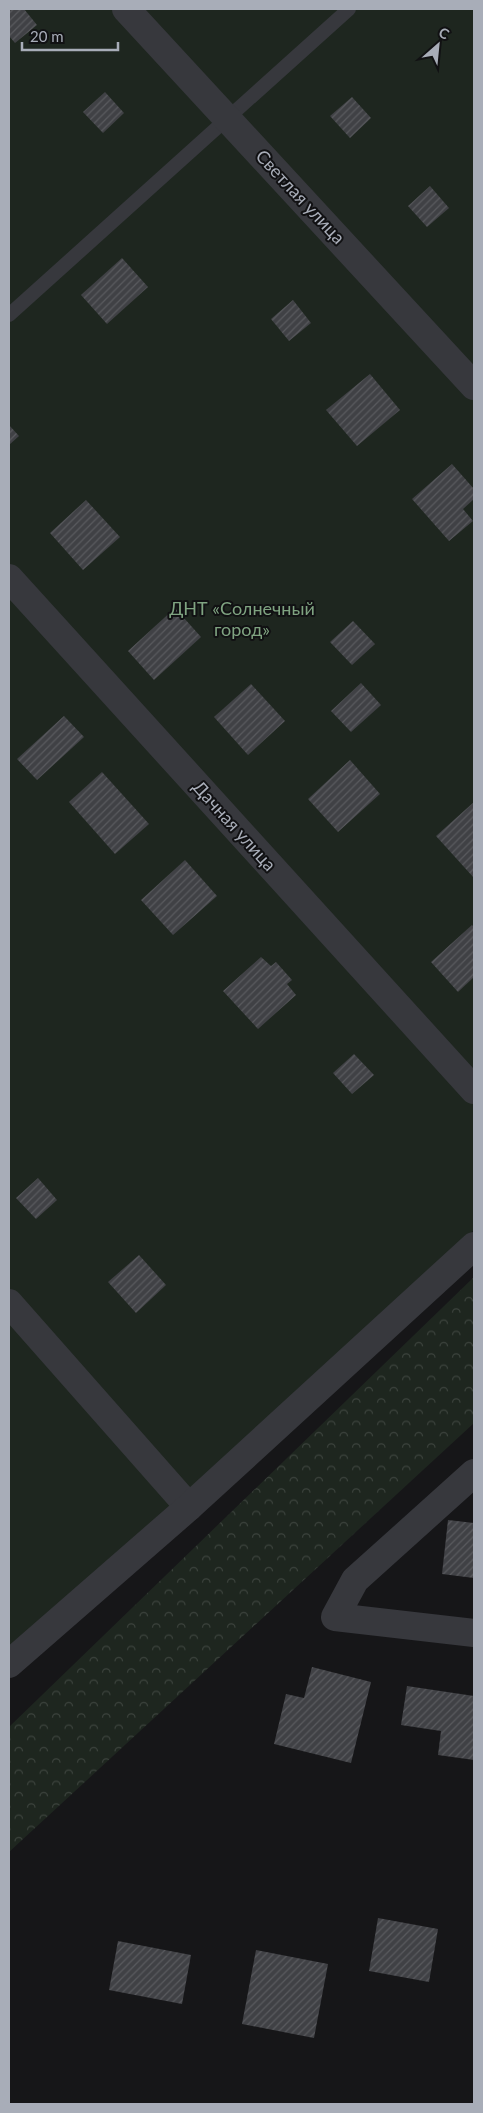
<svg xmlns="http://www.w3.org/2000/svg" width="483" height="2113" font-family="Lato,sans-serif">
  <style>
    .forest { fill: url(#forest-crowns) }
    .garden { fill: #1e261f }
    .building { fill: url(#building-hatch) }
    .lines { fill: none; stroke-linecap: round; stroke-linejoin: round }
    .service { stroke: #37383d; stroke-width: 14 }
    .minor { stroke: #37383d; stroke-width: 28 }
    .labels { text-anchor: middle; stroke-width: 4; stroke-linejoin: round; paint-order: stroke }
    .street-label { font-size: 18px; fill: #a8adb8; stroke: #111113 }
    .park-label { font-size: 18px; fill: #7fa381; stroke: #111113 }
  </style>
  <defs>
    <pattern id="forest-crowns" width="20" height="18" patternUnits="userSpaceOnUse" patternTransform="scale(1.25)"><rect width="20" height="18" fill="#1e261f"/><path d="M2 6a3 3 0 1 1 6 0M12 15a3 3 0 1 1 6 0" fill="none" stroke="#3c433d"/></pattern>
    <pattern id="building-hatch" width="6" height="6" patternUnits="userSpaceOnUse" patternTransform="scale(1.25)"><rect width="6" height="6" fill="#404145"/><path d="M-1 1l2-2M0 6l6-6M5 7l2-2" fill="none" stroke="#595a5e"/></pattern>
  </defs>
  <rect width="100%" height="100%" fill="#161618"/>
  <polygon class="forest" points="474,1277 474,1423 9,1852 9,1727"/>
  <polygon class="garden" points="9,9 474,9 474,1230 9,1661"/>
  <g class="building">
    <polygon points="12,9 24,9 37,25 15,43 9,36 9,11"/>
    <polygon points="105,92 124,113 103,133 83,112"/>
    <polygon points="352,97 371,118 350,138 330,116"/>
    <polygon points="430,186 449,208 427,227 408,206"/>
    <polygon points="122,258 148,287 107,324 81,295"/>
    <polygon points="293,300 311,323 289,341 271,319"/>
    <polygon points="370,374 400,410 357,446 326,410"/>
    <polygon points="9,425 19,436 9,445"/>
    <polygon points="452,464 474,489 474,499 463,509 473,521 449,541 412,499"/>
    <polygon points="86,500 120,537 83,570 50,533"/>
    <polygon points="175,608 201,637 154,680 128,651"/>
    <polygon points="353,621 375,644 352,665 330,642"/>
    <polygon points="361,683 381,705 351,732 331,711"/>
    <polygon points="251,684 285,721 248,755 214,717"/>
    <polygon points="64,716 84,737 37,780 17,759"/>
    <polygon points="350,760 380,794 338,832 308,799"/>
    <polygon points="102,772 149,824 115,854 69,802"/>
    <polygon points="474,802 474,878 436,836"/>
    <polygon points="185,860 217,896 173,935 141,900"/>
    <polygon points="472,925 474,927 474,977 458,992 431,962"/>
    <polygon points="261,957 271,966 276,962 292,980 287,984 296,995 258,1029 223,991"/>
    <polygon points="354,1054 374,1075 352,1094 333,1073"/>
    <polygon points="38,1178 57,1200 36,1219 16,1198"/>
    <polygon points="139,1255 166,1285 136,1313 108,1282"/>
    <polygon points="448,1520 474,1523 474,1578 442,1574"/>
    <polygon points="312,1667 371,1682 351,1763 274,1744 286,1694 304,1698"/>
    <polygon points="407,1686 474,1696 474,1760 438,1755 441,1731 401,1725"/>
    <polygon points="378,1918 438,1929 429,1982 369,1971"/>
    <polygon points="118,1941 191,1955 182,2004 109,1990"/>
    <polygon points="256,1950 328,1964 314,2038 242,2024"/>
  </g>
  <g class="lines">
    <polyline class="service" points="9,315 349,9"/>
    <g class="minor">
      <polyline points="126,9 474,386"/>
      <polyline points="9,578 474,1090"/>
      <polyline points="9,1303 189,1507"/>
      <polyline points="474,1473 355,1580 335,1617 474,1633"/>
      <polyline points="9,1664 189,1507 474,1246"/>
    </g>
  </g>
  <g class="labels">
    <g class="street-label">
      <text transform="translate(300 197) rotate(47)" y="6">Светлая улица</text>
      <text transform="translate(234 826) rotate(48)" y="6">Дачная улица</text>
    </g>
    <g class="park-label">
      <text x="242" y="615">ДНТ «Солнечный<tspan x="242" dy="21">город»</tspan></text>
    </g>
  </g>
  <rect width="483" height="2113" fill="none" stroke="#a8adb8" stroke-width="20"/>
  <g transform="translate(438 45) rotate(27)" stroke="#111113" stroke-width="4" paint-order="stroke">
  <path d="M0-4L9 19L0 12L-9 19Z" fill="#a8adb8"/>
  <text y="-8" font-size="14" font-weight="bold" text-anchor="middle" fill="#a8adb8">С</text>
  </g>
  <path d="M22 42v8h96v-8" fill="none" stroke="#a8adb8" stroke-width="2.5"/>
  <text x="30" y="42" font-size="15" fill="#a8adb8" stroke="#111113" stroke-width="4" paint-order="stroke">20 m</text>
</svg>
